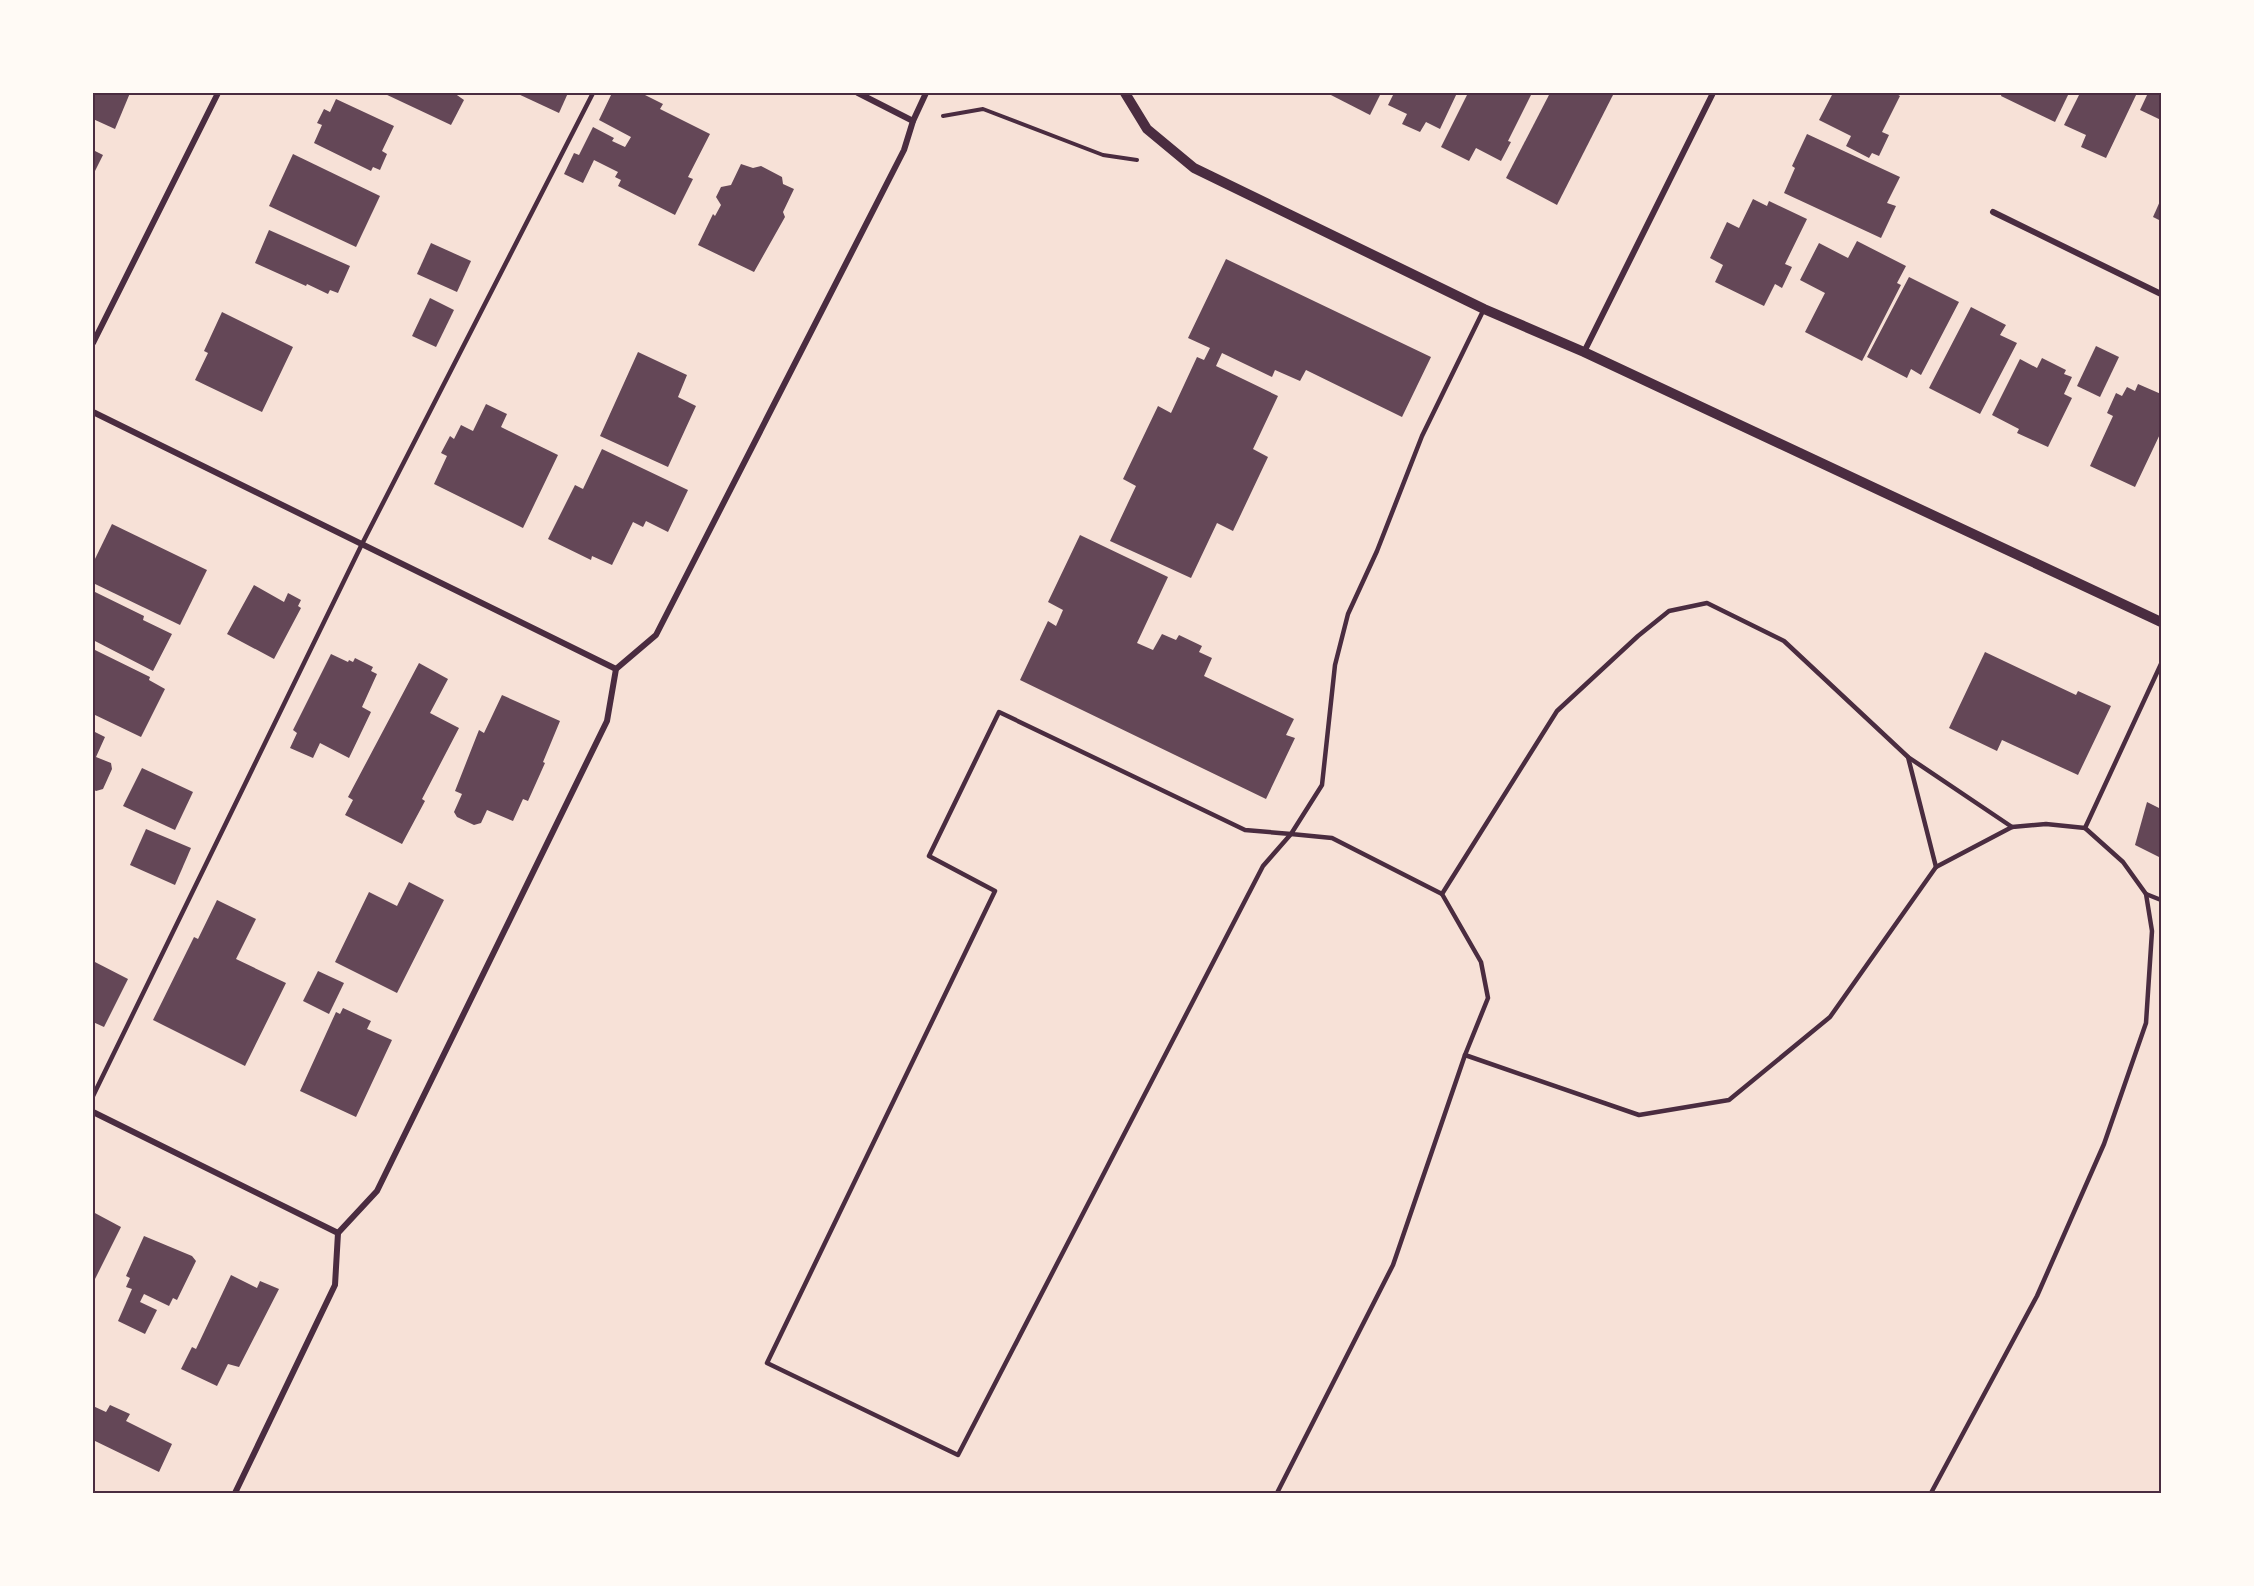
<svg xmlns="http://www.w3.org/2000/svg" width="2254" height="1586" font-family="'DejaVu Sans',sans-serif">
  <style>
    .building { fill: #644757 }
    .lines { fill: none; stroke-linecap: round; stroke-linejoin: round }
    .path { stroke: #4a2c40; stroke-width: 4 }
    .service { stroke: #4a2c40; stroke-width: 4.5 }
    .minor { stroke: #4a2c40; stroke-width: 6 }
    .tertiary { stroke: #4a2c40; stroke-width: 10 }
    .neatline { fill: none; stroke: #4a2c40; stroke-width: 2 }
  </style>
  <rect width="100%" height="100%" fill="#f7e1d7"/>
  <g class="building">
    <polygon points="93,93 130,93 115,129 93,119"/>
    <polygon points="383,93 454,93 464,100 451,125"/>
    <polygon points="516,93 568,93 559,113"/>
    <polygon points="612,93 641,93 663,104 660,109 710,134 688,177 693,179 675,215 618,186 621,180 615,177 618,172 594,160 583,183 564,174 574,153 579,155 593,127 614,138 612,141 625,147 631,137 599,120"/>
    <polygon points="1327,93 1381,93 1370,115"/>
    <polygon points="1394,93 1457,93 1440,129 1426,122 1420,132 1402,124 1407,114 1388,105"/>
    <polygon points="1468,93 1532,93 1508,141 1511,142 1501,161 1476,148 1469,161 1441,147"/>
    <polygon points="1550,93 1614,93 1557,205 1506,178"/>
    <polygon points="1833,93 1895,93 1900,96 1882,132 1889,135 1879,156 1872,153 1869,158 1846,146 1851,136 1819,120"/>
    <polygon points="2002,93 2069,93 2055,122 2001,96"/>
    <polygon points="2080,93 2137,93 2106,158 2081,147 2086,135 2064,125"/>
    <polygon points="2148,93 2161,93 2161,120 2140,110"/>
    <polygon points="336,99 394,126 382,151 387,154 380,170 373,167 371,171 314,143 322,125 317,123 324,109 330,112"/>
    <polygon points="1807,134 1900,177 1887,203 1896,206 1881,238 1784,193 1795,168 1792,166"/>
    <polygon points="93,150 103,155 93,175"/>
    <polygon points="293,154 380,196 356,247 269,206"/>
    <polygon points="741,164 753,168 761,166 782,177 783,184 794,189 783,212 785,217 754,272 698,245 713,214 715,216 721,205 716,197 721,187 731,185"/>
    <polygon points="1753,199 1767,206 1769,201 1807,219 1785,264 1792,267 1782,288 1775,284 1764,306 1715,282 1723,265 1710,258 1727,222 1739,228"/>
    <polygon points="2161,199 2161,221 2153,217"/>
    <polygon points="269,230 350,266 338,293 330,290 328,294 307,284 306,286 255,263"/>
    <polygon points="1857,241 1906,266 1897,283 1901,285 1862,361 1805,332 1825,293 1800,280 1819,243 1848,258"/>
    <polygon points="431,243 471,261 457,292 417,274"/>
    <polygon points="1226,259 1431,357 1402,417 1306,370 1300,381 1275,370 1272,377 1222,353 1216,366 1278,396 1253,449 1268,457 1233,531 1217,523 1191,578 1110,541 1136,486 1123,479 1158,406 1171,413 1197,357 1204,360 1210,348 1188,338"/>
    <polygon points="1909,277 1959,302 1921,375 1911,369 1907,378 1867,357"/>
    <polygon points="430,298 454,310 436,347 412,336"/>
    <polygon points="1971,307 2006,325 2000,335 2017,343 1980,414 1929,388"/>
    <polygon points="222,312 293,347 262,412 195,380 208,353 204,351"/>
    <polygon points="2096,346 2119,357 2100,397 2077,386"/>
    <polygon points="638,352 687,375 678,397 696,406 668,467 600,436"/>
    <polygon points="2042,358 2066,370 2064,374 2072,377 2064,394 2072,398 2048,447 2017,433 2019,429 1992,415 2020,359 2037,368"/>
    <polygon points="2138,384 2161,394 2161,432 2135,487 2090,466 2113,416 2107,413 2116,393 2122,396 2127,387 2135,391"/>
    <polygon points="486,404 507,414 501,427 558,455 523,528 434,484 447,456 441,453 450,436 454,439 461,425 473,431"/>
    <polygon points="602,449 688,490 668,532 646,521 643,527 633,522 612,565 592,556 591,560 548,539 575,485 583,489"/>
    <polygon points="112,524 207,570 180,625 93,583 93,563"/>
    <polygon points="1080,535 1168,577 1137,643 1153,650 1162,634 1176,640 1179,635 1202,646 1199,652 1212,658 1204,676 1294,719 1286,735 1295,738 1266,799 1020,680 1048,621 1056,626 1063,610 1048,602"/>
    <polygon points="254,585 284,602 288,593 301,600 298,606 301,608 274,659 227,634"/>
    <polygon points="93,591 144,616 143,620 172,634 153,671 93,640"/>
    <polygon points="93,649 150,677 149,680 165,689 141,737 93,714"/>
    <polygon points="1985,652 2076,695 2078,691 2111,706 2078,775 2002,740 1997,751 1949,728"/>
    <polygon points="331,654 348,662 349,660 353,662 355,658 373,667 371,671 377,674 362,707 371,712 349,758 320,743 313,758 290,748 297,733 293,730"/>
    <polygon points="419,663 448,679 430,713 459,728 422,799 425,801 402,844 345,815 353,800 348,797"/>
    <polygon points="502,695 560,721 543,762 545,763 528,801 523,799 513,821 487,810 481,823 474,825 457,817 454,812 462,794 455,791 479,730 484,733"/>
    <polygon points="93,731 105,737 96,757 111,763 112,769 103,789 96,791 93,789"/>
    <polygon points="142,768 193,792 175,830 123,806"/>
    <polygon points="2147,802 2161,809 2161,858 2135,845"/>
    <polygon points="146,829 191,848 175,885 130,865"/>
    <polygon points="409,882 444,900 397,993 335,962 369,892 397,906"/>
    <polygon points="217,900 256,919 236,959 286,983 245,1066 153,1020 194,937 198,939"/>
    <polygon points="93,961 128,979 104,1027 93,1022"/>
    <polygon points="318,971 344,983 329,1014 303,1001"/>
    <polygon points="343,1008 371,1021 367,1029 392,1040 356,1117 300,1091 336,1012 340,1014"/>
    <polygon points="93,1212 121,1227 93,1283"/>
    <polygon points="144,1236 192,1256 196,1261 177,1300 173,1298 169,1306 144,1294 140,1302 157,1310 145,1334 118,1321 132,1289 126,1287 130,1278 126,1276"/>
    <polygon points="231,1275 257,1288 260,1281 279,1289 239,1367 228,1364 217,1386 181,1369 192,1347 196,1349"/>
    <polygon points="110,1405 130,1414 126,1421 172,1444 159,1472 93,1440 93,1406 106,1412"/>
  </g>
  <g class="lines">
    <polyline class="path" points="943,116 983,109 1103,155 1137,160"/>
    <g class="service">
      <polygon points="999,712 1245,830 1291,834 1263,866 958,1455 767,1363 995,891 929,856"/>
      <polyline points="1908,757 1936,867"/>
      <polyline points="1442,894 1332,838 1291,834 1322,785 1335,665 1348,614 1377,551 1422,436 1484,309"/>
      <polyline points="2146,894 2161,900"/>
      <polyline points="1465,1055 1639,1115 1729,1100 1830,1017 1936,867 2012,827"/>
      <polyline points="93,1096 362,544 593,93"/>
      <polyline points="1277,1493 1393,1265 1465,1055 1488,998 1481,962 1442,894 1557,711 1638,636 1669,611 1707,603 1784,641 1908,757 2012,827 2046,824 2085,828"/>
      <polyline points="1931,1493 2037,1296 2104,1144 2146,1023 2152,931 2146,894 2123,862 2085,828 2161,664"/>
    </g>
    <g class="minor">
      <polyline points="858,93 913,121"/>
      <polyline points="1993,212 2161,294"/>
      <polyline points="93,343 218,93"/>
      <polyline points="1584,352 1713,93"/>
      <polyline points="93,412 616,669"/>
      <polyline points="93,1112 338,1233"/>
      <polyline points="235,1493 335,1285 338,1233 377,1191 607,721 616,669 656,635 904,150 913,121 926,93"/>
    </g>
    <polyline class="tertiary" points="1125,93 1147,129 1194,168 1484,309 1584,352 2161,622"/>
  </g>
  <rect width="2254" height="1586" fill="none" stroke="#fffaf5" stroke-width="189"/>
  <rect x="94" y="94" width="2066" height="1398" class="neatline"/>
</svg>
